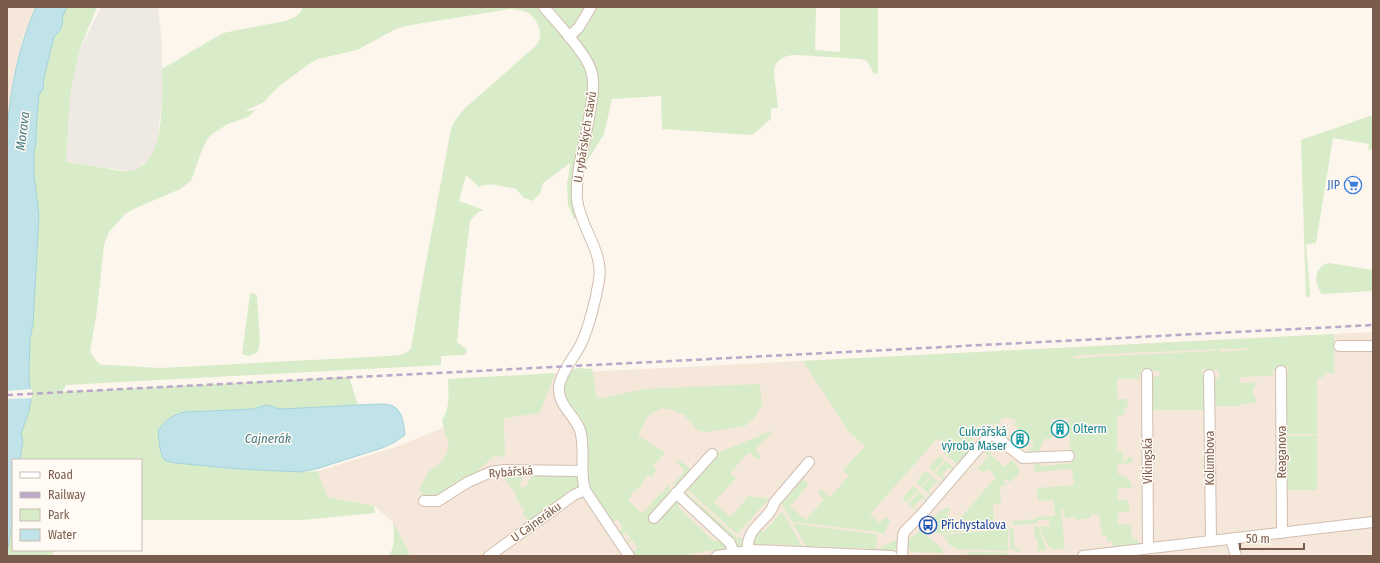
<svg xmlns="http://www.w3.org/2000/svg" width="1380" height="563" font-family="'Fira Sans Condensed',sans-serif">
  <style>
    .residential { fill: #f5e8da }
    .industrial { fill: #efe9e4 }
    .green { fill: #d8ecc9; fill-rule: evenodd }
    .water { fill: #bfe3e8; stroke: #a5d3da }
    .pier { fill: #fdf6ec }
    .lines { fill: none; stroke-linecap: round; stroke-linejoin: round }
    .minor-casing { stroke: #d1beb0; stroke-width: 12 }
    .minor { stroke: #fff; stroke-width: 10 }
    .rail { stroke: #b9a8c9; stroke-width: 2.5; stroke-dasharray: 6 4; stroke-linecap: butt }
    .labels { text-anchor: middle; stroke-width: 3; stroke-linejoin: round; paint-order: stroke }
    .street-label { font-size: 12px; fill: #7a5c4d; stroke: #fffaf3 }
    .shop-label { font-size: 12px; fill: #366cbe; stroke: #fffaf3; text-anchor: end }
    .culture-label { font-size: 12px; fill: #0d838f; stroke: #fffaf3; text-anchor: start }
    .transit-label { font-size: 12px; fill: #164399; stroke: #fffaf3; text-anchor: start }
    .water-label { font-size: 13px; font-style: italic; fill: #437c86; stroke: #fffaf3 }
  </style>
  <rect width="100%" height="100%" fill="#fdf6ec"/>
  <g class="residential">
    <polygon points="7,7 36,7 22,40 17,61 7,128"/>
    <polygon points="1373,332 1373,556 410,556 408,550 393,522 374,506 326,497 318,471 393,448 465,419 545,374"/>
  </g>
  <polygon class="industrial" points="101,7 158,7 162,44 162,103 157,142 155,150 150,158 137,170 129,171 66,162 70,97 79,51"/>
  <g class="green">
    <path d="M67,7H97L79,51L70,97L66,162C81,164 96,166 111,169C117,170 123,172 129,171C167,167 162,95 162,69L223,33L285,21L295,17L301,12L303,7H816L815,50L840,52V7H878V73L874,74L867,61L861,59L797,55C786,55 776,58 774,71L778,108H771V119L752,135L662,129L661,96L612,99L604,134L578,176L581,217L574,219L568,205L567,185L570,163L543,183L540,193L533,201L524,198L515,188C500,188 494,181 479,187L466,175L459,201L484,210L478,212L470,221L461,296L457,342L467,350L465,355L441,356V365L66,385L61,395L63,392L349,377L358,405L280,409L267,405L254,409L185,412L174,415L158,430L300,472L318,471L327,497L374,506L375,513L303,520H141V460H20L23,440L21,434L31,400L29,376L30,339L33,324L39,215L34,175V153L36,143V131L39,94L43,89L44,78L54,37L59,32L62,18ZM510,9C525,10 534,13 539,28C542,38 539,43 531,50L463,110L454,122L451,129L421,289L411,348C407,356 396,355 388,356L160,368L111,365H102L97,362L90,351L97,311L104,245L109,232L125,214L136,208L180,189L191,181L202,150L208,138L212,134L228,124L248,117L256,110L245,111L264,102L278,87L309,64L318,59L357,50L396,29L405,26Z"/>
    <polygon points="1373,115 1373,149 1368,150 1369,144 1333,138 1316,243 1306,244 1310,292 1310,296 1306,298 1301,140"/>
    <path d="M1329,263L1373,270V291L1322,294C1313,284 1314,266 1329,263Z"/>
    <path d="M254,293L257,296L260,340L258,351C252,356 249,357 242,354L250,294Z"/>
    <path d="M1334,334V373H1325L1324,377L1317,378V434H1286L1283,374H1288V367L1279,366L1278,369L1273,370V376L1239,377L1240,383L1255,382V389H1253V395L1255,396L1257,403L1240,404V406H1216L1214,405L1213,381L1219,377V370L1202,369V373L1206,376L1205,410H1153L1151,409L1150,379L1160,375L1159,371L1141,370L1140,379H1117V399H1127L1128,407H1124L1125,415H1117V451L1123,452V461H1127V457H1132V463L1117,464L1118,473L1121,476L1126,477L1129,479V481L1131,482L1132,488H1118V500H1128L1130,512H1118V524L1131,525L1132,540L1137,539L1138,543H1143L1141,544L1114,548L1112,541H1107V535L1102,536L1099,514L1090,515V518L1075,520V517L1065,518L1064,510H1061L1065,548C1054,549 1051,553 1046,541L1047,540L1045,539L1040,527L1050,526L1049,520H1038L1037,523L1013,525V521L1036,519L1037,517L1055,516L1054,500L1038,501L1037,488L1074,485L1072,469L1035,472L1034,459L1040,460L1041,466L1072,463L1068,418L1051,419L1052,438L1044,439L1040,450L1036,454H1026L1034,443L1014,425L1016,421L1008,417L1002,419L996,426L991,422L993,428L987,423L972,440L974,447L958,465L943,452L948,446L938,438L870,514L880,523L886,517L890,521L884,534L873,531L792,522L782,503L803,479L809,484L790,506L806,520L824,499L818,493L821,489L830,497L849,476L843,470L865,446L849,432L803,361ZM1221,348L1225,349H1241L1242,348H1246L1247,350L1222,352L1221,350L1214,351L1091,357L1075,359V358L1071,357L1079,355L1221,349Z"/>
    <path d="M577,368L592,369L597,399L644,389L760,384L762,405L754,418L745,426L706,432L698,431L684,415L676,411L663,408L653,412L648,416L638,435L665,453L653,466L657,470L651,477L648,475L642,482L643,483L630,495L631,497L628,500L642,513L652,504L651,502L665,490L664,489L667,485L683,503L677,506L714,541L723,540L727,544V549L715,552L712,550L690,554L689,556H633L631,553L638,548L632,540L626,544L625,542L631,538L626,532L620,536L617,532L623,528L618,519L611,523C602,510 589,496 587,481C584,465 589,448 585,432C582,416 562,406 563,389C564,386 565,384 566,381C568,374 570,370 577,368Z"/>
    <path d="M555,373L540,413L504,418L505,458L495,455L473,475L447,494L435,497H424L419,489L427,475V473L438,465L446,455L449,443L445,434L442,420C451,406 448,395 448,379Z"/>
    <polygon points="774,430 755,450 761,456 758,460 749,452 730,473 736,478 714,502 730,517 749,496 769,499 737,534 686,488 715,454"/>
    <polygon points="1317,435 1317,490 1286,490 1286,436"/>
    <path d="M991,440L997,442L995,448L990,454L1005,467L1012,460C1021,468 1022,476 1009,482L1008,480H1005V485L1000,487L1001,503L993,504L994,528L937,534L928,525L939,512L948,507L951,509L946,515L956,523L996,477L987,469L983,473L977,468L989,456L982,450Z"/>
    <polygon points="940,455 944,460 934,472 929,467"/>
    <polygon points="679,460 692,470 676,487 673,484 685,471 676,462"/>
    <polygon points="946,461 955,469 954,471 949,467 942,475 947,480 945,481 935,473"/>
    <polygon points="926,471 931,475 921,487 916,482"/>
    <polygon points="500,472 524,473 524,476 519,485 523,489 526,486 530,479 539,472 576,475 579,477 580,487 573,492 570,491 529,521 522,513 525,511 515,497 517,496"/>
    <polygon points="932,476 941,485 941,486 936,482 928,491 933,495 931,496 922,488"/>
    <polygon points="913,486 918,490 907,502 902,498"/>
    <polygon points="685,491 738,539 739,537 745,540 743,546 737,547 686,497"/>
    <polygon points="919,492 928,500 927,502 922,498 914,506 920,511 917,511 908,504"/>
    <path d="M782,511L803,548H793L792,545L770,544L768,547C762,546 757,547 753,542L758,529L764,532Z"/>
    <polygon points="13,519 13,550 54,550 52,556 7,556"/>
    <path d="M393,522L408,550L410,556H389C396,544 394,534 393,522Z"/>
    <polygon points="793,524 875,534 877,536 876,551 871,551 868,548 847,548 844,550 838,550 835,547 814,546 811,549 805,548 805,544"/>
    <polygon points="1038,526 1046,548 1046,550 1038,551 1037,538 1035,538 1034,527"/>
    <polygon points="1013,528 1015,549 1021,549 1021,552 1011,550 1009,529"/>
    <polygon points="1006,529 1008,529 1008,551 956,549 947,543 949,541 942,535"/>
    <path d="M920,530L943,549V553L912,552C906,550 907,545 907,539L913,537Z"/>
    <path d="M899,538C897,554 893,552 879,551L880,548Z"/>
    <polygon points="967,552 1008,553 1009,556 967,555"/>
  </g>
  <g class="water">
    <path d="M36,7H67L62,18L63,23L59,32L54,37L44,78L43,89L39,95L36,131V143L34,153V175L39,215L33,324L30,339L29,376L31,400L29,411L21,434L23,440L20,460H13V519L7,554V128C12,84 18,47 36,7Z"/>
    <path d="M377,404C382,404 389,404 393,406C403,411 404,426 405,435L395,442L382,448L316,469L300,472L239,469L176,463C173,462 169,462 166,461C159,457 159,437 158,430C167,420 171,415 185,412L253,409L267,405L280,409Z"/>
  </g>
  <polygon class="pier" points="32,389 32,398 7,399 7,391"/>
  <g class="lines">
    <defs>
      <g id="minor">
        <path d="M544,7C557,23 585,52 591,70C595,82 593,95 591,106C587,136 575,170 577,199C580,228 604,251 599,280C596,299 589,327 581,344C574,358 561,372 559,387C557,404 575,416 580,430C586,450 579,471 585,490L629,556"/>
        <polyline points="569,37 579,27 591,7"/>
        <polyline points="1339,346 1373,346"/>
        <polyline points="1281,371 1282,533"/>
        <polyline points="1147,374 1148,548"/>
        <polyline points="1209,375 1211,541"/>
        <polyline points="676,493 730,543 734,553"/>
        <polyline points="424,501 438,501 468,482 491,472 504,470 582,471"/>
        <polyline points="654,518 712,454"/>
        <polyline points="1231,539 1236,556"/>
        <path d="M748,551C745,526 770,521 774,503L809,462"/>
        <polyline points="489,556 574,495 585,490"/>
        <polyline points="717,556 754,550 892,556"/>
        <polyline points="902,556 903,535 905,531 922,514 989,436 995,436 1023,458 1069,456"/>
        <polyline points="1083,556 1373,522"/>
      </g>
    </defs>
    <use href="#minor" class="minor-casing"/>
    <use href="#minor" class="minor"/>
    <polyline class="rail" points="7,395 1373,325"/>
  </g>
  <defs>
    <symbol id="supermarket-ring" viewBox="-11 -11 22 22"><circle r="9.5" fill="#fffaf3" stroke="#3f7fe0" stroke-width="1.5"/><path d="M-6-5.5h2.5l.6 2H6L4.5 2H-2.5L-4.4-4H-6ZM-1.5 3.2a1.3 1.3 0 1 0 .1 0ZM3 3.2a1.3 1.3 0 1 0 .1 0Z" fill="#3f7fe0"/></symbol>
    <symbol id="building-ring" viewBox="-11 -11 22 22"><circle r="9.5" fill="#fffaf3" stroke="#0f9aa8" stroke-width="1.5"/><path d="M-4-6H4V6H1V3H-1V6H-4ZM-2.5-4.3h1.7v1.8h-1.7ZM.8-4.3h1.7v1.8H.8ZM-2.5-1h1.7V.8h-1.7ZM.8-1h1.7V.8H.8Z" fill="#0f9aa8"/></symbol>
    <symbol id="bus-ring" viewBox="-11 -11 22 22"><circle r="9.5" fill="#fffaf3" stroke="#1a4fb4" stroke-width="1.5"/><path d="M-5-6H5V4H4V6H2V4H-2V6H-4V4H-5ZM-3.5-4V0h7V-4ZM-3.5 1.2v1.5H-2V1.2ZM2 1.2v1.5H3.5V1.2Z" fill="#1a4fb4"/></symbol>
  </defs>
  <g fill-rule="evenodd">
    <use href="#supermarket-ring" x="1343" y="175" width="20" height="20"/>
    <use href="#building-ring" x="1050" y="419" width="20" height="20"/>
    <use href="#building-ring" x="1010" y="429" width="20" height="20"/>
    <use href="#bus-ring" x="918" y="515" width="20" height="20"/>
  </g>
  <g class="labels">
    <g class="street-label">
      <text transform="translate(585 137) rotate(-81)" y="4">U rybářských stavů</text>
      <text transform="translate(1282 452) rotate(-90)" y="4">Reaganova</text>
      <text transform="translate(1210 458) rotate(-90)" y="4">Kolumbova</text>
      <text transform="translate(1148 461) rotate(-90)" y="4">Vikingská</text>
      <text transform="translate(511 472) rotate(-4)" y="4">Rybářská</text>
      <text transform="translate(536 522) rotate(-36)" y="4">U Cajneráku</text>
    </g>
    <g class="shop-label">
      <text x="1340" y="189">JIP</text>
    </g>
    <g class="culture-label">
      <text x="1073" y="433">Olterm</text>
      <text x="1007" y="436" text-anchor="end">Cukrářská<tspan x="1007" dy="14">výroba Maser</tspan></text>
    </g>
    <g class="transit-label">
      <text x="941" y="529">Přichystalova</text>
    </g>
    <g class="water-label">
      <text transform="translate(22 131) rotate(-83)" y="5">Morava</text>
      <text x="268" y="443">Cajnerák</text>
    </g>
  </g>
  <rect width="1380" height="563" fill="none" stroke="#7a5c4d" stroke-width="16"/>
  <rect x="12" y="459" width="130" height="92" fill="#fffaf3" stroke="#cabbb1"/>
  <rect x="20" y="472" width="20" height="6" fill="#ffffff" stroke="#cabbb1"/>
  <text x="48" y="479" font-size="12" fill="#7a5c4d">Road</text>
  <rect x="20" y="492" width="20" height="6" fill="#b9a8c9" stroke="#cabbb1"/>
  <text x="48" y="499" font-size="12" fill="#7a5c4d">Railway</text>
  <rect x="20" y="509" width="20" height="12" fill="#d8ecc9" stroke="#cabbb1"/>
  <text x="48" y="519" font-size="12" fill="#7a5c4d">Park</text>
  <rect x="20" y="529" width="20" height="12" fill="#bfe3e8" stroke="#cabbb1"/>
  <text x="48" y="539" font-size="12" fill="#7a5c4d">Water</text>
  <path d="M1240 543v6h64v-6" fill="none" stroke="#7a5c4d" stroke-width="2"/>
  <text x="1246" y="543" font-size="12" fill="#7a5c4d" stroke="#fffaf3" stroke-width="3" paint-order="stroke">50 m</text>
</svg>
